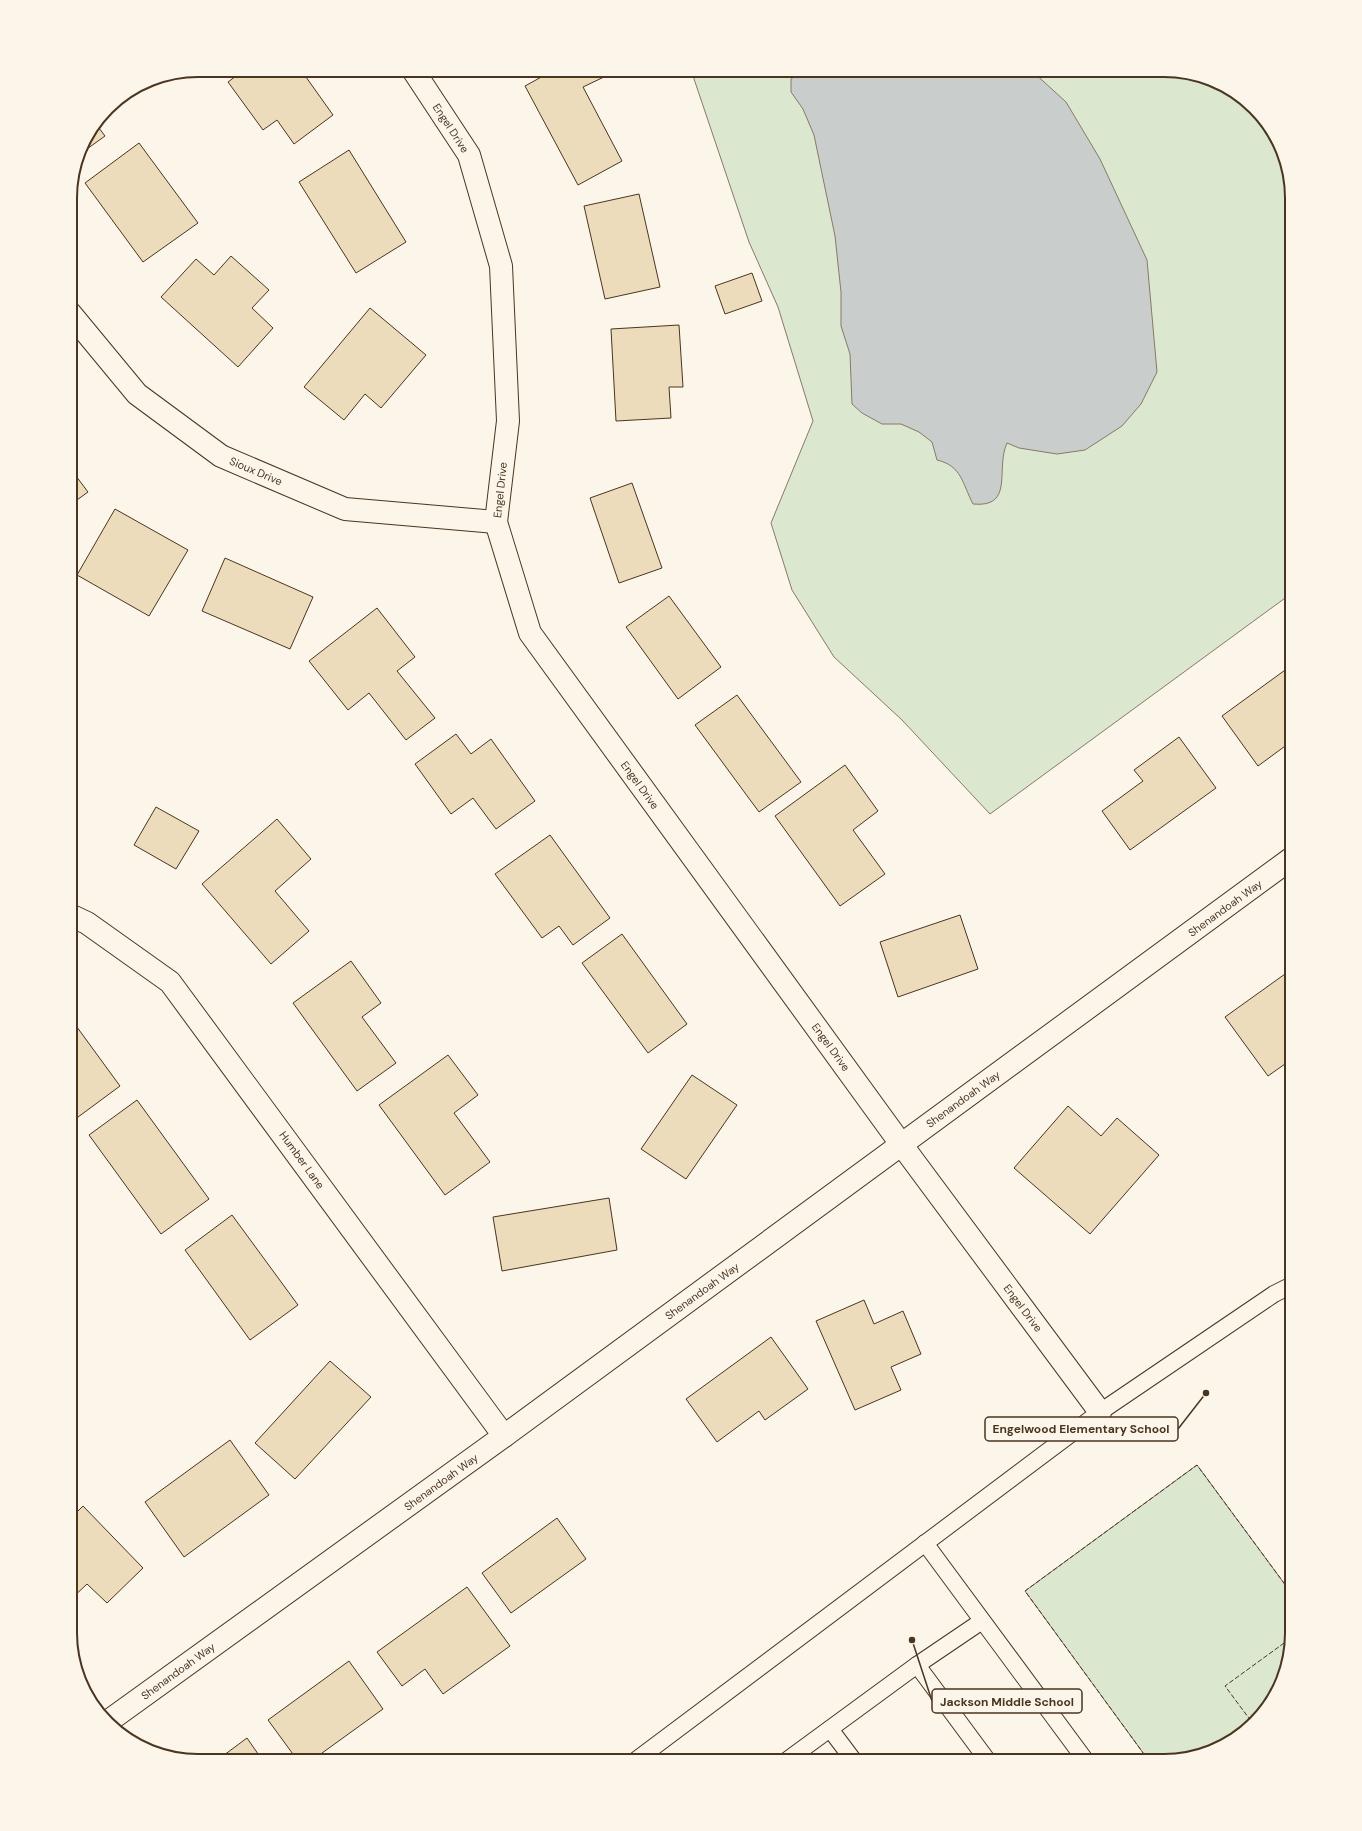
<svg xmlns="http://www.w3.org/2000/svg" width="1362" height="1831" font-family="'DM Sans',sans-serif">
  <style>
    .green { fill: #dce7d0; stroke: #887966 }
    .water { fill: #c9cecd; stroke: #887966 }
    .building { fill: #ecdcbc; stroke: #4a3520 }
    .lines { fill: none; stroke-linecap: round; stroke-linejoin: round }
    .service-casing { stroke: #4a3520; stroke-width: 18 }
    .minor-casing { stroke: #4a3520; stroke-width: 24 }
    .service { stroke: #fbf6e9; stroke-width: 16 }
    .minor { stroke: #fbf6e9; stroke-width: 22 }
    .fence { stroke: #4a3520; stroke-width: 1; stroke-dasharray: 5 2; stroke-linecap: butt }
    .labels { text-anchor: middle; stroke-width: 3; stroke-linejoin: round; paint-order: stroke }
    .street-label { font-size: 11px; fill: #4a3520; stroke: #fbf6e9 }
    .rim { fill: none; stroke: #4a3520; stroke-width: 2 }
    .leader { fill: none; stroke: #4a3520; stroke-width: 1.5 }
    .callout-dot { fill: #4a3520; stroke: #fbf6e9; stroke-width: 1.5 }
    .callout { fill: #fbf6e9; stroke: #4a3520; stroke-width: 1.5 }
    .callout-label { font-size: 12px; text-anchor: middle; font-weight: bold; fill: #4a3520 }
  </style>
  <rect width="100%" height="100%" fill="#fbf6e9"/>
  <g class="green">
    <polygon points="691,70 1172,70 1228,87 1275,134 1292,198 1292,593 990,814 902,720 834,657 792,590 771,523 813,421 778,307 749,242"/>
    <polygon points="1197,1465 1292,1594 1292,1633 1275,1697 1228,1744 1164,1761 1149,1761 1025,1591"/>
  </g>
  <path class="water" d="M815,70H1031L1066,102L1100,159L1147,260L1157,372L1141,404L1122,426L1085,450L1057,454L1019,448L1007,443C995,469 1015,508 973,504C962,483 962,466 937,460L932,442L919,432L901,424H882L862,413L852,404L850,354L841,326V292L835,236L814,135L803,109L791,92V79L801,72L812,77Z"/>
  <g class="building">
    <polygon points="244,70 301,70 333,115 294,144 277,120 263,130 228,82"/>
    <polygon points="554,70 603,70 606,76 583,87 622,161 578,185 525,86"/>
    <polygon points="96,124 105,136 80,154 83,141"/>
    <polygon points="139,143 198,223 143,262 85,183"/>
    <polygon points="349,150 406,242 356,273 299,182"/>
    <polygon points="639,194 660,287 605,299 584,206"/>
    <polygon points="231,256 269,290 252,308 273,328 238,367 161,297 196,259 214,275"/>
    <polygon points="752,273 762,301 725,314 715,286"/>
    <polygon points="370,308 426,355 381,408 365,394 344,420 304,387"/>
    <polygon points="679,325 683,387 669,387 671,418 616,421 611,329"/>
    <polygon points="70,468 88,492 70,505"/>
    <polygon points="632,483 662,568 619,583 590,498"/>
    <polygon points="115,509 188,550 149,616 77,575"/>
    <polygon points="225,558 313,597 290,649 202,611"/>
    <polygon points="669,596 721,667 678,699 626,627"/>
    <polygon points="377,608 415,657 397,671 435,718 406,740 369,693 348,710 309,661"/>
    <polygon points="1292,665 1292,741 1258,766 1222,716"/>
    <polygon points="737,695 801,782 759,812 695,725"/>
    <polygon points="456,734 471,754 491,739 535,801 496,829 473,798 451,814 415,764"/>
    <polygon points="1179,737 1216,788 1130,850 1102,811 1143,781 1134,770"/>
    <polygon points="70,741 76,746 70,753"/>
    <polygon points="845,765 878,811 853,830 885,874 840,906 775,816"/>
    <polygon points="156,807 199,831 176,869 134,845"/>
    <polygon points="277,819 311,859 275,891 309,931 271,964 202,884"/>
    <polygon points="550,835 610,918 573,945 559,926 542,938 495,874"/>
    <polygon points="960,915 978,969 898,997 880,942"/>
    <polygon points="622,934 687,1024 648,1053 582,963"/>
    <polygon points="351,961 381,1003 362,1017 396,1063 357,1091 293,1003"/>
    <polygon points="1292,969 1292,1059 1268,1076 1225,1017"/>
    <polygon points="74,1023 120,1086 70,1123 70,1026"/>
    <polygon points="448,1055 478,1095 454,1113 490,1162 445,1195 379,1105"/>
    <polygon points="692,1075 737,1105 686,1179 641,1149"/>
    <polygon points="137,1100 209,1199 161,1234 89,1135"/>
    <polygon points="1068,1106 1101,1136 1117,1118 1159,1155 1090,1234 1014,1168"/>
    <polygon points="609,1198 617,1250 502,1271 493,1217"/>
    <polygon points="232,1215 298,1305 250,1340 185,1250"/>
    <polygon points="864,1300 874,1324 903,1311 921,1354 891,1367 901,1390 855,1410 816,1321"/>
    <polygon points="771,1337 808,1389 765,1420 759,1411 717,1442 686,1399"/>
    <polygon points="330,1361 371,1397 295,1479 255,1443"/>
    <polygon points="230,1440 269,1495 184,1557 145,1502"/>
    <polygon points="83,1506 143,1568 107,1603 87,1584 70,1600 70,1519"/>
    <polygon points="557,1518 586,1559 511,1613 482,1573"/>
    <polygon points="467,1587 510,1646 443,1694 425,1669 402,1686 377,1652"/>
    <polygon points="349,1661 383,1709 311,1761 298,1761 268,1720"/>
    <polygon points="247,1738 263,1761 216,1761"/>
  </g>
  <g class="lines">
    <defs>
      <g id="service">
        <polyline points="925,1543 1086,1761"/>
        <polyline points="917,1665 988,1761"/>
        <polyline points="830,1729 854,1761"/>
        <polyline points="635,1761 1100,1412 1274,1294 1292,1285"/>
        <polyline points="786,1761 917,1665 982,1621"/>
      </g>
      <g id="minor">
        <polyline points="413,70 469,155 501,266 508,421 496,522 530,633 901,1144 1100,1412"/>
        <polyline points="70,313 137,394 221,456 345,509 496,522"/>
        <polyline points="70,915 87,923 170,982 504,1436"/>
        <polyline points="110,1720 504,1436 1292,858"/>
      </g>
    </defs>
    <use href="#service" class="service-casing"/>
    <use href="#minor" class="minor-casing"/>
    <use href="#service" class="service"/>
    <use href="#minor" class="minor"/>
    <g class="fence">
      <polyline points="1251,1721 1225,1686 1291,1638"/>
      <polyline points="1149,1761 1025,1591 1197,1465 1292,1594"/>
    </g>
  </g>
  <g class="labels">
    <g class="street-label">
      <text transform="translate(451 128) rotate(57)" y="4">Engel Drive</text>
      <text transform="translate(256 471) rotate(23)" y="4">Sioux Drive</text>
      <text transform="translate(500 490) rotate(-84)" y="4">Engel Drive</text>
      <text transform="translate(640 785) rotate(54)" y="4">Engel Drive</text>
      <text transform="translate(1225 908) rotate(-36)" y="4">Shenandoah Way</text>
      <text transform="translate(831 1047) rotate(54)" y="4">Engel Drive</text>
      <text transform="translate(963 1099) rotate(-36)" y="4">Shenandoah Way</text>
      <text transform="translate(302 1160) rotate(54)" y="4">Humber Lane</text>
      <text transform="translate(702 1291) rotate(-36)" y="4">Shenandoah Way</text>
      <text transform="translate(1023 1308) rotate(53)" y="4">Engel Drive</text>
      <text transform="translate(441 1482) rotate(-36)" y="4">Shenandoah Way</text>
      <text transform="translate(178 1671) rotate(-36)" y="4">Shenandoah Way</text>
    </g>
  </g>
  <path d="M0 0H1362V1831H0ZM198 77H1164A121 121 0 0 1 1285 198V1633A121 121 0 0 1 1164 1754H198A121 121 0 0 1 77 1633V198A121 121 0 0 1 198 77Z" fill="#fbf6e9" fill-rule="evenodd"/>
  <path class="rim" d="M198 77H1164A121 121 0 0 1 1285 198V1633A121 121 0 0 1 1164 1754H198A121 121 0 0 1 77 1633V198A121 121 0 0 1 198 77Z"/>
  <path class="leader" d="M1206 1393L1178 1429M912 1640L932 1701"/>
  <g class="callout-dot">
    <circle cx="1206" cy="1393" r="4"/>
    <circle cx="912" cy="1640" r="4"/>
  </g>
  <g class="callout">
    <rect x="985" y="1417" width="193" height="24" rx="4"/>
    <rect x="932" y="1689" width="150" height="24" rx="4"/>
  </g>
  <g class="callout-label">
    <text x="1081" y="1433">Engelwood Elementary School</text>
    <text x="1007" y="1706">Jackson Middle School</text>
  </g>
</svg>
